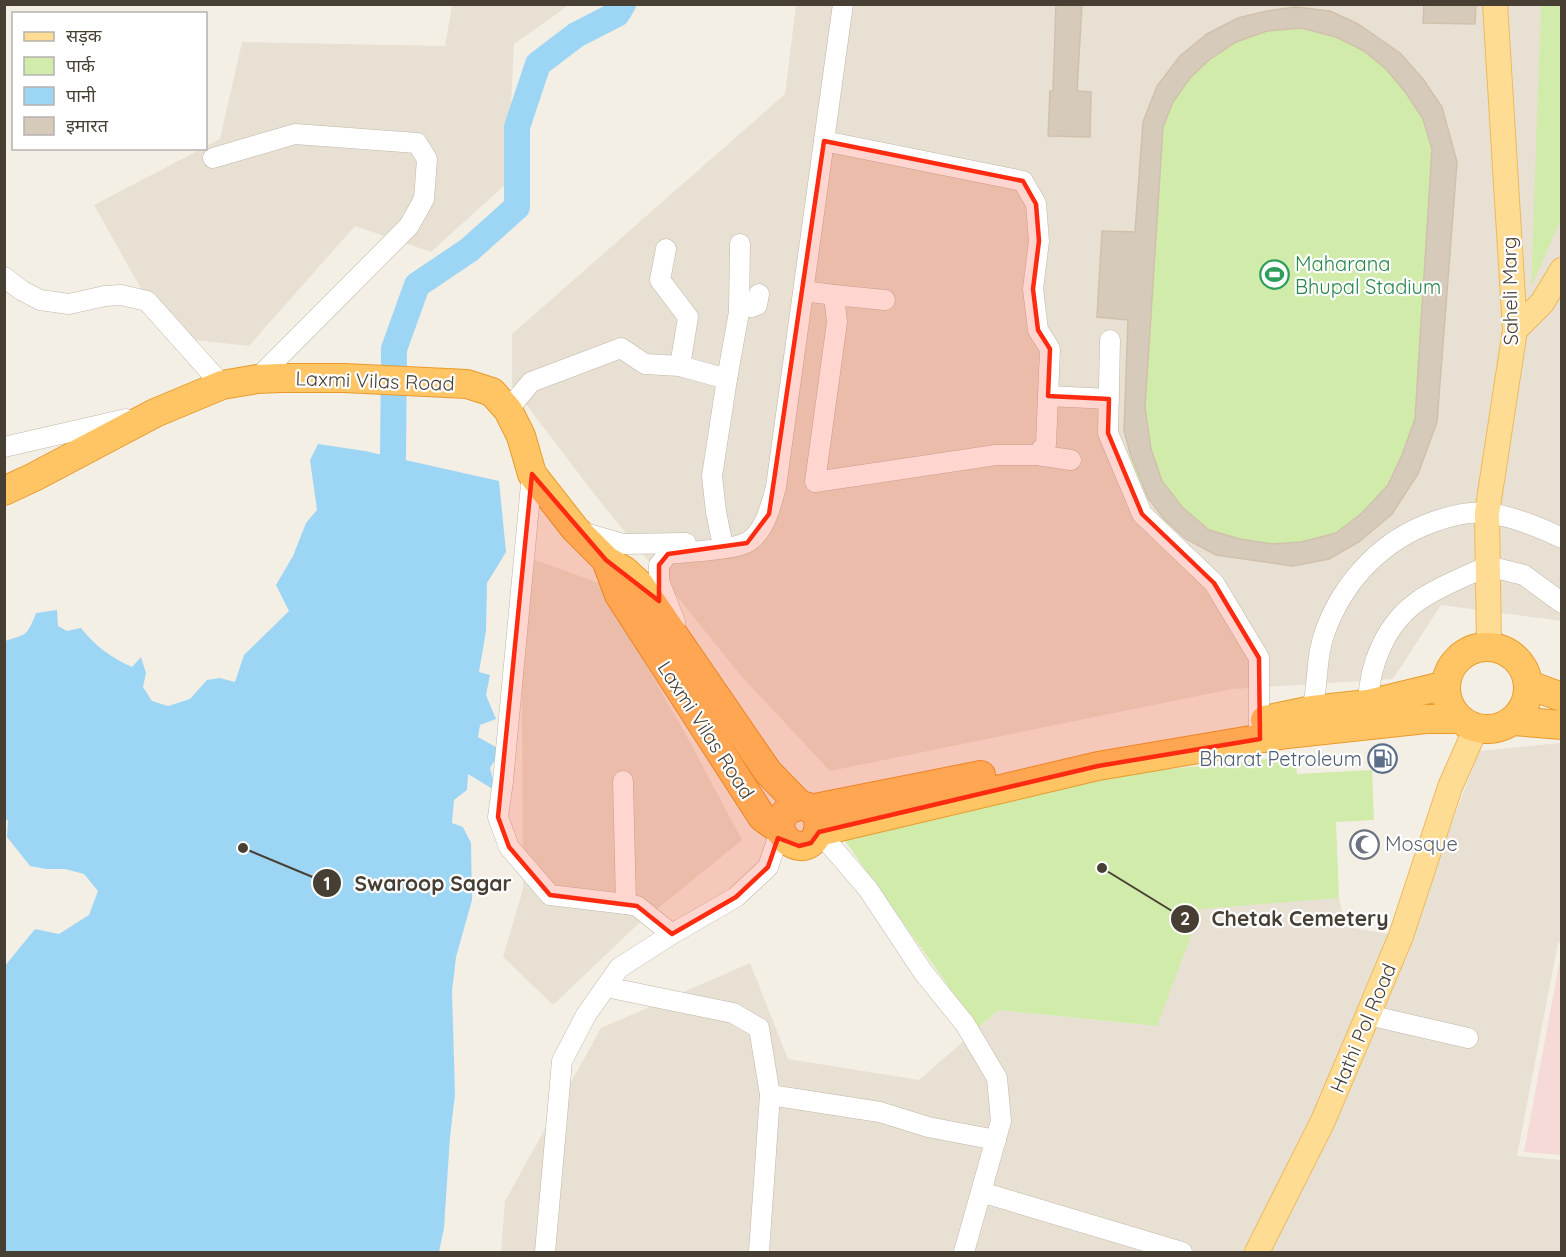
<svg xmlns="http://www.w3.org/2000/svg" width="1566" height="1257" font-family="Quicksand,'Noto Sans Devanagari',sans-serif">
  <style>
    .residential { fill: #e8e0d3 }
    .medical { fill: #f5dad7 }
    .green { fill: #d1ebab }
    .water { fill: #9dd5f5 }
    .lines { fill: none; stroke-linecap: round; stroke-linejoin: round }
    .river { stroke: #9dd5f5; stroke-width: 26 }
    .building { fill: #d6caba; stroke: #d1c1ac; stroke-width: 1.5; fill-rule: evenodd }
    .minor-casing { stroke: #c0b6a7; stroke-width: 21 }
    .major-casing { stroke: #ecba5b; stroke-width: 26 }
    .highway-casing { stroke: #e89a2b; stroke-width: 30 }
    .minor { stroke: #fff; stroke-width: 20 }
    .major { stroke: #ffdc93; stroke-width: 24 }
    .highway { stroke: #ffc565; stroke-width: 28 }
    .marked { fill: #ff2b11; fill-opacity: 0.2; stroke: #ff2b11; stroke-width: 4.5; stroke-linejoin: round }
    .labels { text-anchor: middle; stroke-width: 4.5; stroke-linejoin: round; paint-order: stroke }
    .leisure-label { font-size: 20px; fill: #27864d; stroke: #fff; text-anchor: start }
    .street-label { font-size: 20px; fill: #473f34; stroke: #fff }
    .service-label { font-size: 20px; fill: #4e5e75; stroke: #fff; text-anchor: end }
    .worship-label { font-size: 20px; fill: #5b616d; stroke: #fff; text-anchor: start }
    .leader { fill: none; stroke: #473f34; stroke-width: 2 }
    .callout-dot { fill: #473f34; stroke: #fff; stroke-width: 2 }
    .mark-label { font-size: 18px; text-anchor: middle; font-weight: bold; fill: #fff }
    .callout-label { font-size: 21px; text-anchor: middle; font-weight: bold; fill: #473f34; stroke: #fff; stroke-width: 4.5; stroke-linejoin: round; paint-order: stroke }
  </style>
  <rect width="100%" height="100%" fill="#f4efe5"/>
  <g class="residential">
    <polygon points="452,5 569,5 514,44 507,183 431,252 355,226 249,346 168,337 94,205 201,149 206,148 206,146 220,139 242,42 445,46"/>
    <polygon points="796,5 1561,5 1561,621 1441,605 1393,679 1232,689 830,771 742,677 595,495 512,386 512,334 785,94"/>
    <polygon points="521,555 599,583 684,731 742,840 635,927 553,1005 503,957 523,889"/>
    <polygon points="1561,743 1561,943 1558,943 1517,1156 1561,1160 1561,1252 501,1252 505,1201 601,1028 750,963 788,1059 919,1080 999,1010 1156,1026 1201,908 1339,898 1346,927 1409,937 1479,751"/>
  </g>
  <polygon class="medical" points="1561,954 1561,1155 1524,1152"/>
  <g class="green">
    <polygon points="1541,5 1561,5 1561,219 1531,287"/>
    <polygon points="1296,7 1330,11 1358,24 1400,53 1423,79 1442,107 1457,162 1437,422 1418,474 1392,514 1359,542 1329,559 1293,566 1216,555 1186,539 1164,519 1146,495 1134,471 1124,431 1127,320 1097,317 1102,231 1135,232 1143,122 1207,34 1238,18 1267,11"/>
    <polygon points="1295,756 1297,774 1372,770 1374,820 1336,822 1339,898 1201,909 1157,1026 999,1010 978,1028 843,838 980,803 1141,772"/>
  </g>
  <path class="water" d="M318,444L365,451L499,481L506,552L487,583L486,631L479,672L490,675L486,695L496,719L480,725L478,737L501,750L490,768L496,791L468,774L467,790L454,800L452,823L463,827L471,843L472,900L456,957L452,991L455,1094L450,1137L444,1228L439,1252H5L4,967L35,929L59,934L89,915L98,891L84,874L65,869H46L30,866L7,837L8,821L4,817L5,641C27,634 27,636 36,613L57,610L58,626L67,631L81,628C95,646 112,658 132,667L141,657L146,673L143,687L152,701L168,706L190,699L207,680L220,678L235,682L244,655L289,611L276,585L293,556L306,523L317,510L310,460Z"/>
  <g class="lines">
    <polyline class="river" points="393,458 394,349 417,285 469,250 517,207 517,127 538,64 576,35 617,14 623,4"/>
  </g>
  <g class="building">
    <polygon points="1056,4 1082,4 1077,91 1091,92 1090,137 1048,136 1050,91 1053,91"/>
    <polygon points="1424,4 1476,4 1475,24 1423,23"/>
    <path d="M1296,7L1330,11L1358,24L1400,53L1423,79L1442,107L1457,162L1437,422L1418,474L1392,514L1359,542L1329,559L1293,566L1216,555L1186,539L1164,519L1148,498L1130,453L1124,431L1128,320L1097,317L1102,231L1135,232L1143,122L1157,86L1180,56L1207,34L1238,18L1267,11ZM1301,28L1336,37L1364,51L1386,69L1406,93L1423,119L1432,149L1415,419L1402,455L1388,485L1362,513L1336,533L1301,542L1272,544L1240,539L1209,530L1182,507L1162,481L1151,449L1145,408L1163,127L1173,102L1190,78L1209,60L1236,42L1267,31Z"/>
  </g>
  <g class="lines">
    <defs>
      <g id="minor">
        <polyline points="213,158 295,134 417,143 427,159 424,199 409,226 257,379"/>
        <polyline points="666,249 660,280 688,317 680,366"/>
        <polyline points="4,277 21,290 40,300 69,304 105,296 121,295 147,301 222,385"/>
        <polyline points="804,291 834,295 837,322 815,482 996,455 1037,455 1046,444 1050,349 1038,330 1033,289 1039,241 1036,204 1023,181 824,141"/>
        <polyline points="834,295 885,300"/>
        <polyline points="739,306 752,307 757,305 759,294"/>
        <polyline points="1110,340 1108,433 1142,514 1214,583 1259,658 1259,734"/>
        <polyline points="727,379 739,312 740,244"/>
        <polyline points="1048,396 1109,399"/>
        <polyline points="508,410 531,382 621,348 645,364 680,366 727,379 712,476 716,512 722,541"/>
        <polyline points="4,447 126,419"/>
        <polyline points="1037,455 1071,460"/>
        <polyline points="532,474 503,781 498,817 509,847 550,895 626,904"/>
        <polyline points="582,532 623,544 686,543"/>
        <path d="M675,622L659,581V565L668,554C686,552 732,550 746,543C765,533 771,505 776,487L843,4"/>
        <path d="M1368,704C1369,664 1386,622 1421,599C1438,587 1468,575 1488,566L1524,575L1562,603"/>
        <path d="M1312,710C1319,683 1315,657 1326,629C1345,579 1383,540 1433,522C1450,516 1469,511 1487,513C1513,516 1539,527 1562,538"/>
        <polyline points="623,781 626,904 637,906 672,934"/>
        <polyline points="819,832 868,889 923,972 965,1024 997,1078 1001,1121 964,1252"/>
        <polyline points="606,987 733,1013 759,1028 770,1095 759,1252"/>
        <polyline points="1368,1015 1468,1038"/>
        <polyline points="770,1095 880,1112 928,1127 996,1140"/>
        <polyline points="981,1192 1182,1252"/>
        <polyline points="545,1252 562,1061 586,1015 619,968 672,934 736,897 768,867 780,831"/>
      </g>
      <g id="major">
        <polyline points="1515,330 1542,303 1562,270"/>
        <polyline points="1489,647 1487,513 1515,330 1495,4"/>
        <polyline points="1257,1252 1322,1123 1368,1015 1401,936 1450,787 1476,728"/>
      </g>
      <g id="highway">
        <path d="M4,491L34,477L155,413L222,385L257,379L280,378H344L467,384L492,392L508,410L521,436L532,474L575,529L606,560L619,595L762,817C768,822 776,826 781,832C784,835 785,840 789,842C825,863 830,793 793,808C782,812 780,821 780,831"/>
        <polyline points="606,560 625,571 639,584 768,772 801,806"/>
        <circle cx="1487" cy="688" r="41"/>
        <polyline points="1529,685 1562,697"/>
        <polyline points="1265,720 1312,710 1368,704 1446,685"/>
        <polyline points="1513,721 1562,725"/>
        <polyline points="810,809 981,775"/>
        <polyline points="819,832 1098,766 1287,734 1426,719 1459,719"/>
      </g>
    </defs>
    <use href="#minor" class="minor-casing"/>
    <use href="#major" class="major-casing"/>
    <use href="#highway" class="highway-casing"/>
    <use href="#minor" class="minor"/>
    <use href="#major" class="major"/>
    <use href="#highway" class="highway"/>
  </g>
  <path class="marked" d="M824,141L1023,181L1036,204L1039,241L1033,289L1038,330L1050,349L1048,396L1109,399L1108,433L1142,514L1214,583L1259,658L1260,739L1098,766L819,832L811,843L799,846L778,838L768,867L736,897L672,934L637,906L550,895L509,847L498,817L532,474L606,560L659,601V565L668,554L747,543L769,514Z"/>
  <defs>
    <symbol id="stadium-ring" viewBox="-11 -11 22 22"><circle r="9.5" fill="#fff" stroke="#2e9e5b" stroke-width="1.5"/><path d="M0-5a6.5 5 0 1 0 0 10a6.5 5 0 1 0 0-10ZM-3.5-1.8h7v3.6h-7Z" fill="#2e9e5b"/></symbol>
    <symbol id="fuel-ring" viewBox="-11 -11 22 22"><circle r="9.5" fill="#fff" stroke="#5c6f8a" stroke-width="1.5"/><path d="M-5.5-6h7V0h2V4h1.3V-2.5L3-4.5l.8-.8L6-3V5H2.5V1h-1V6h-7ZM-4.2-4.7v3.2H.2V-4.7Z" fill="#5c6f8a"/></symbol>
    <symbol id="mosque-ring" viewBox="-11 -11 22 22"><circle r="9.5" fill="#fff" stroke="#6b7280" stroke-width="1.5"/><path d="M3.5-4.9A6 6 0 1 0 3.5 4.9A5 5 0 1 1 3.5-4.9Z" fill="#6b7280"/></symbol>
  </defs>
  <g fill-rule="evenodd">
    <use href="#stadium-ring" x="1258" y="258" width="33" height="33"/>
    <use href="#fuel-ring" x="1366" y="742" width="33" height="33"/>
    <use href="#mosque-ring" x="1348" y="828" width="33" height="33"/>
  </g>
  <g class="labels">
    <g class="leisure-label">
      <text x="1295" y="271">Maharana<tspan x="1295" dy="23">Bhupal Stadium</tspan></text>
    </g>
    <g class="street-label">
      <text transform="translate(1510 291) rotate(-91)" y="7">Saheli Marg</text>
      <text transform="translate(375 381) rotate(2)" y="7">Laxmi Vilas Road</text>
      <text transform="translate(706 730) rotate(57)" y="7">Laxmi Vilas Road</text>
      <text transform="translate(1363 1028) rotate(-67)" y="7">Hathi Pol Road</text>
    </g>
    <g class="service-label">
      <text x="1362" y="766">Bharat Petroleum</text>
    </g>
    <g class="worship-label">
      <text x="1385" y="851">Mosque</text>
    </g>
  </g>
  <path class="leader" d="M243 848L327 883M1102 868L1185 919"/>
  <g class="callout-dot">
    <circle cx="243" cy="848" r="6"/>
    <circle cx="1102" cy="868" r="6"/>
    <circle cx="327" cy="883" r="15"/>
    <circle cx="1185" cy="919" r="15"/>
  </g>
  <g class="mark-label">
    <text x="327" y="890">1</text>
    <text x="1185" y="925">2</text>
  </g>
  <g class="callout-label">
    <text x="433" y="891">Swaroop Sagar</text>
    <text x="1300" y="926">Chetak Cemetery</text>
  </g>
  <rect width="1566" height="1257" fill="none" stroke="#473f34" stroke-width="12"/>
  <rect x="12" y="12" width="195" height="138" fill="#ffffff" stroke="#b5b2ae" stroke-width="1.5"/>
  <rect x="24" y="32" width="30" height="9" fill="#ffdc93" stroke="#b5b2ae" stroke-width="1.5"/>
  <text x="66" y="42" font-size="18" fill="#473f34">सड़क</text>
  <rect x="24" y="57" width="30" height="18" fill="#d1ebab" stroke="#b5b2ae" stroke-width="1.5"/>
  <text x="66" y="72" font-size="18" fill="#473f34">पार्क</text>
  <rect x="24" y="87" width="30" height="18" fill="#9dd5f5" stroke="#b5b2ae" stroke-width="1.5"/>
  <text x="66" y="102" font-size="18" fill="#473f34">पानी</text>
  <rect x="24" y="117" width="30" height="18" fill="#d6caba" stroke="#b5b2ae" stroke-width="1.5"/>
  <text x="66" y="132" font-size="18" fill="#473f34">इमारत</text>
</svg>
